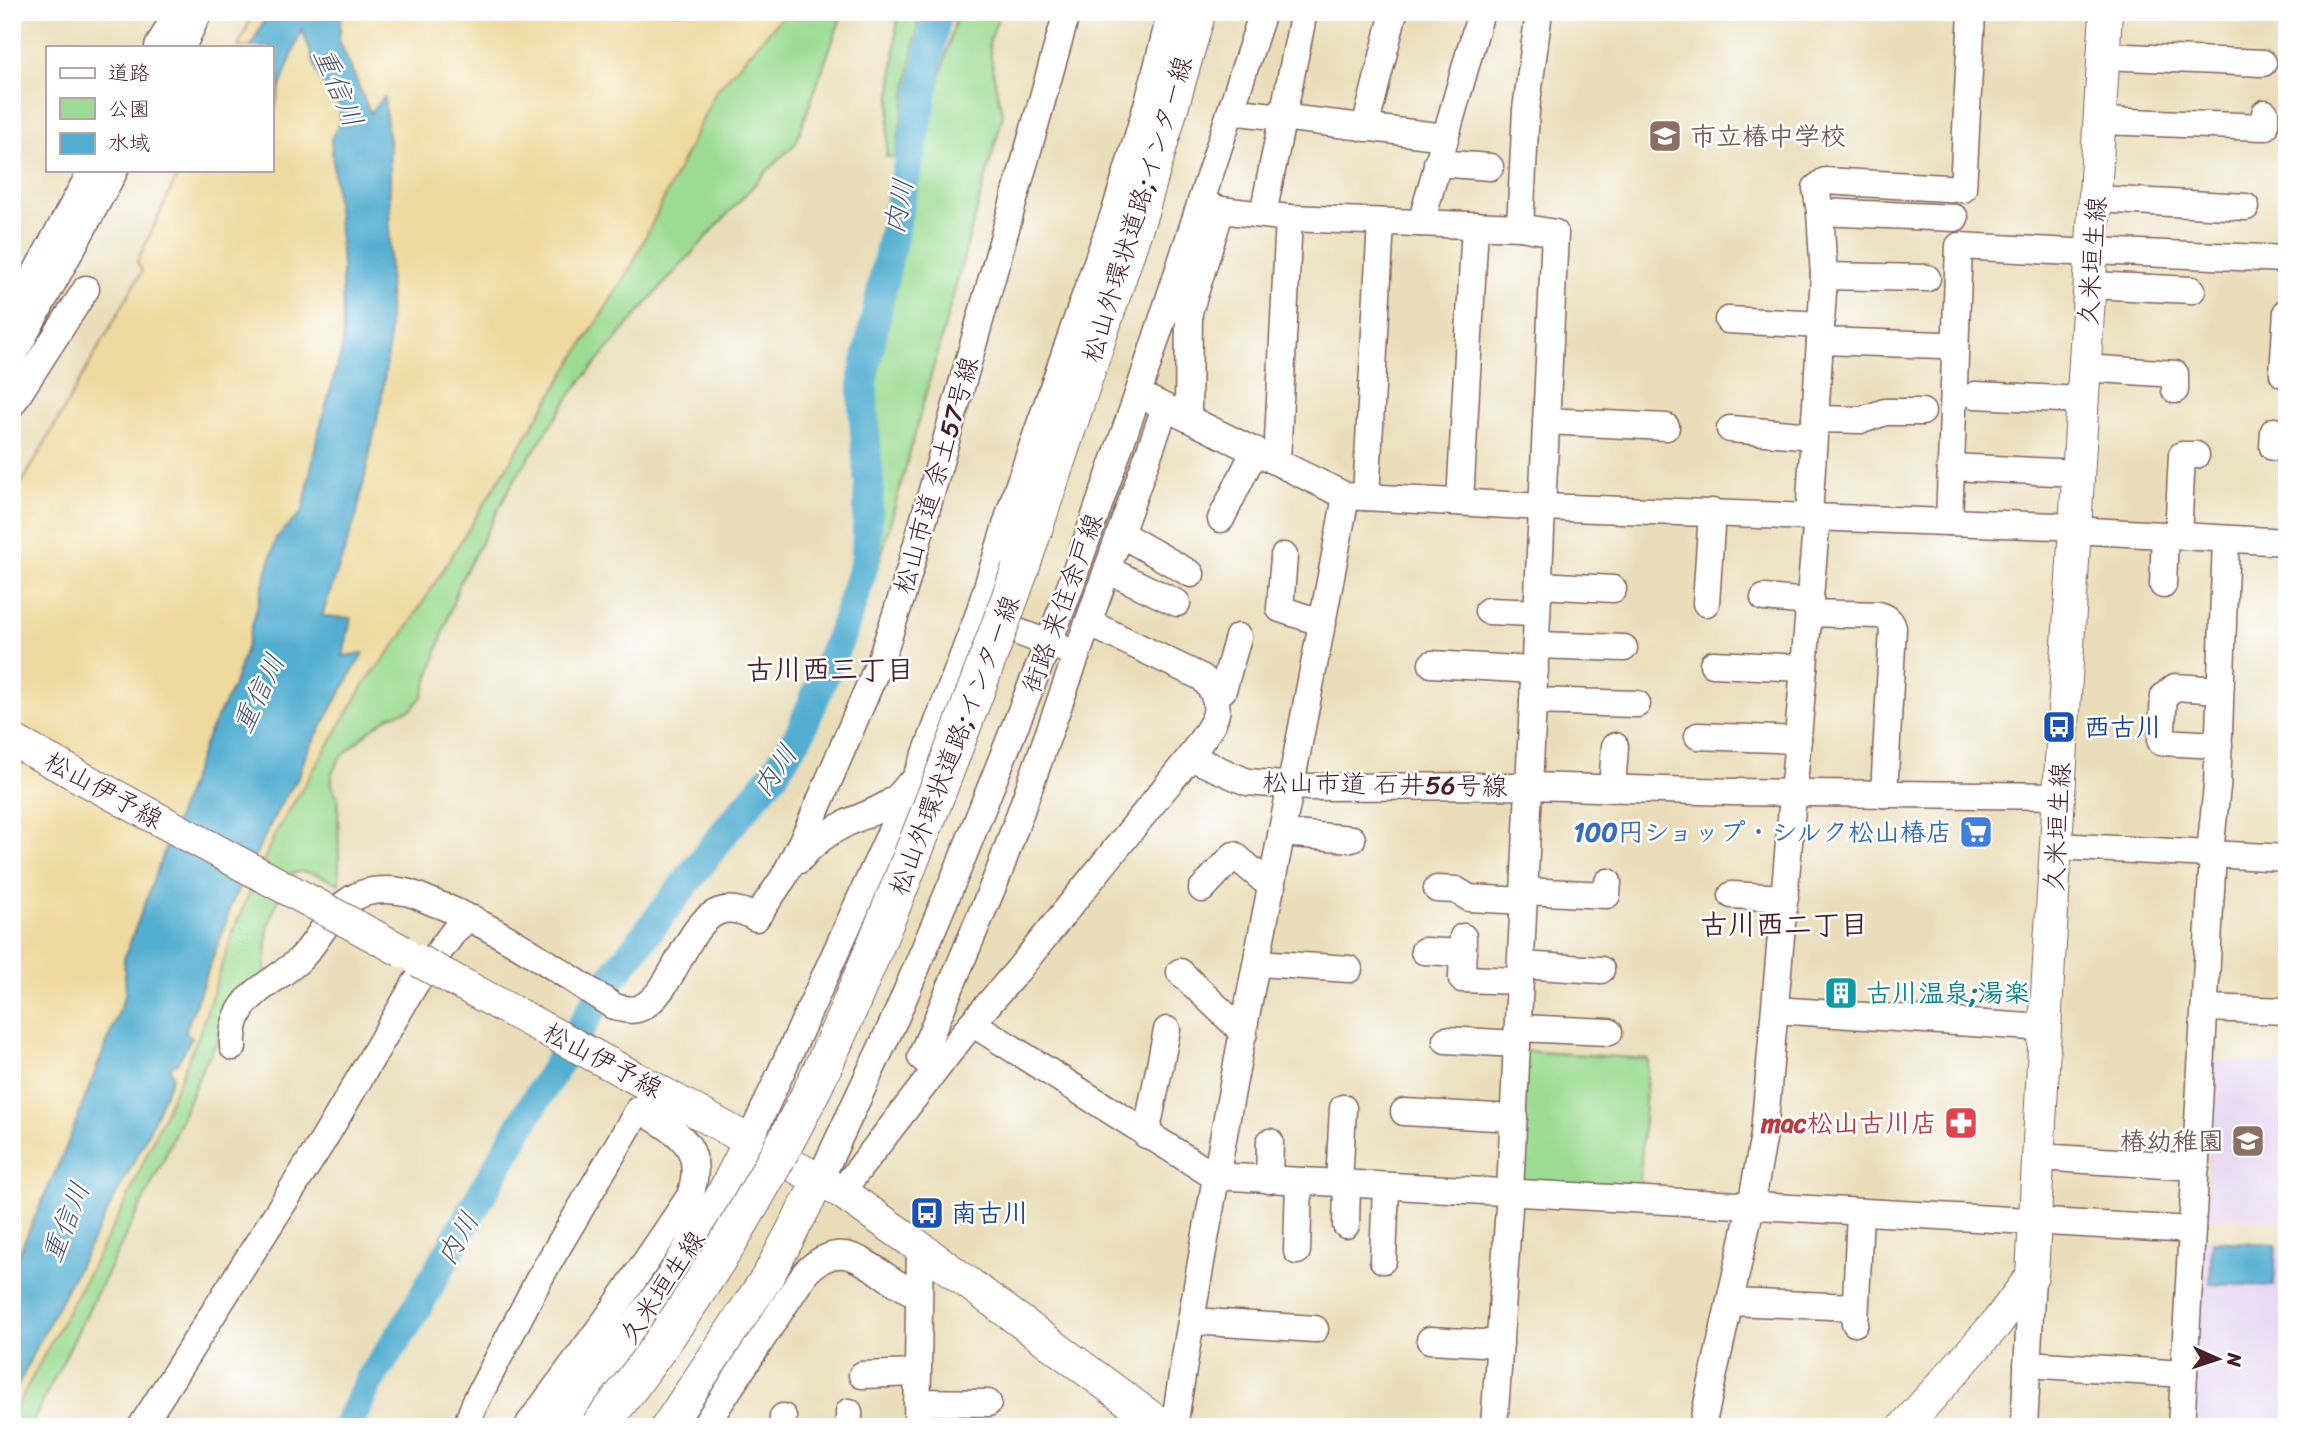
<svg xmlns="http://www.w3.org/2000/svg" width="2299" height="1439" font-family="Sriracha,'Klee One',sans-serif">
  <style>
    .built { fill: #e5d3f0 }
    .green { fill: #9cdc92; stroke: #737e5e; stroke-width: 2 }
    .sand { fill: #eeda9e; stroke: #9c7c64; stroke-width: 2 }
    .water { fill: #53afd1; stroke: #4e677e; stroke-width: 2 }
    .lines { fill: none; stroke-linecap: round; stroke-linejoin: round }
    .river { stroke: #53afd1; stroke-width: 30 }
    .minor-casing { stroke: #82625d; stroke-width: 29 }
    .major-casing { stroke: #82625d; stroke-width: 34 }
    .highway-casing { stroke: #82625d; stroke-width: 39 }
    .minor { stroke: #fff; stroke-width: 26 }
    .major { stroke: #fff; stroke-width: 32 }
    .highway { stroke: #fff; stroke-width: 37 }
    .major-bridge-casing { stroke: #82625d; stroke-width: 34; stroke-linecap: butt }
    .highway-bridge-casing { stroke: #82625d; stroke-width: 39; stroke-linecap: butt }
    .major-bridge { stroke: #fff; stroke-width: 32 }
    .highway-bridge { stroke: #fff; stroke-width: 37 }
    .labels { text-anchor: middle; stroke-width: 5; stroke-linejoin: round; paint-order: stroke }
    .education-label { font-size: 26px; font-weight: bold; fill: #785e54; stroke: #fff; text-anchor: start }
    .street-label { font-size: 26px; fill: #4a1f2b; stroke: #fff }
    .transit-label { font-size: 26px; font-weight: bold; fill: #164399; stroke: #fff; text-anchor: start }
    .shop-label { font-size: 26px; font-weight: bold; fill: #366cbe; stroke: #fff; text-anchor: end }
    .culture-label { font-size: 26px; font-weight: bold; fill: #0d838f; stroke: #fff; text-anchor: start }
    .health-label { font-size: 26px; font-weight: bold; fill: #be3a42; stroke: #fff; text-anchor: end }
    .water-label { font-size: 28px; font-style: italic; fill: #4e596d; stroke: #fff }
    .neighbourhood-label { font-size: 28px; font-weight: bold; fill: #4a1f2b; stroke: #fff }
  </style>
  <rect width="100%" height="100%" fill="#fff"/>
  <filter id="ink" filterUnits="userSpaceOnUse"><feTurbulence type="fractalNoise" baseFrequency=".0143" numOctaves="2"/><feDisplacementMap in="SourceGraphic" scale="14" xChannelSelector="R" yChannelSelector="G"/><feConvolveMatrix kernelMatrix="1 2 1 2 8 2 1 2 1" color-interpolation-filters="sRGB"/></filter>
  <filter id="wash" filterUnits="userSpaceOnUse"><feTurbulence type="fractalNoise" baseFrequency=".00686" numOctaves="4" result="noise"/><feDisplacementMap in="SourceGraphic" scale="28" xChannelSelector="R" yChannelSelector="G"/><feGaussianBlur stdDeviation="1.57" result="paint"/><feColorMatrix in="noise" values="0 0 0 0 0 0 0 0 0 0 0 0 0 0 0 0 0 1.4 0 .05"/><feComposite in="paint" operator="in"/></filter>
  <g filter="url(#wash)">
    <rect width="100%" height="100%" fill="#eadeba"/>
    <g class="built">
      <polygon points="2210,1061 2287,1064 2287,1221 2207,1217"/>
      <polygon points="2200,1237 2287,1249 2287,1427 2191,1427"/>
    </g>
    <g class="green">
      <path d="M786,12H843L796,143L764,174L651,298L576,387L513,482L459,584L423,695L412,709L390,716L369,731L340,758L332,773V786L338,798L339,884C321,876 308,868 289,874L268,925L265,975L244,992L203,1067L163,1161L30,1427H12V1415L125,1204L198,1037L235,926L275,834L367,680L402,636L632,265L716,91Z"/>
      <polygon points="898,12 920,12 895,157 886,157"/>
      <polygon points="955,12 1000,12 989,43 995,83 1003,115 880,560 878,420 871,375 910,194 955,21"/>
      <polygon points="1525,1051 1648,1059 1639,1190 1518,1184"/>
    </g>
    <polygon class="sand" points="254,12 786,12 716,91 632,265 402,636 367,680 275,834 235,926 198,1037 125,1204 12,1415 12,501 142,271 137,262 180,170 271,170 271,47 238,47"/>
    <g class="water">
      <polygon points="268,12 341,12 339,40 370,113 384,97 390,152 389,341 382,397 356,517 322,616 351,618 343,656 363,653 306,754 299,776 279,807 230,906 226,922 185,1032 192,1037 178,1062 170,1067 173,1076 143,1144 35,1349 12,1399 12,1269 65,1150 126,993 124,959 208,735 233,687 246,648 276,538 303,511 317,438 343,345 342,265 331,139 340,122 340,107 320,79 302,29 281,84 271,122 271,47 251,47"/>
      <polygon points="2212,1241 2276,1244 2274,1286 2210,1284"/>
    </g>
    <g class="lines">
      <polyline class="river" points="347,1427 369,1381 408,1323 529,1111 608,983 728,828 773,775 800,733 845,625 866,558 869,484 863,405 863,377 919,113 937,12"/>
    </g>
  </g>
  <g filter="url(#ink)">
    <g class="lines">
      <defs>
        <g id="minor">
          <polyline points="158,47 177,12"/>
          <polyline points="182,47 199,12"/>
          <polyline points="2104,56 2263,63"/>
          <polyline points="1231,111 1445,137"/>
          <polyline points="2101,121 2265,127 2265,113"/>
          <polyline points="1365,128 1394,12"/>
          <polyline points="1437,163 1490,167"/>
          <polyline points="2096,199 2246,207"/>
          <polyline points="1201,203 1221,210 1289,218 1520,227 1555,233 1510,1192 1494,1427"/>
          <polyline points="1820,212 1955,218"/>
          <polyline points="1263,214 1304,12"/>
          <polyline points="1421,223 1481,12"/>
          <polyline points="1520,227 1526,110 1539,12"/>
          <polyline points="2093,251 2287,259"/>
          <polyline points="1824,276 1927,278"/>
          <polyline points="2091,285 2192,290"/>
          <polyline points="12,316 92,170"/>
          <polyline points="1728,320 1821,325"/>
          <polyline points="1820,341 1942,345"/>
          <polyline points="12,357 115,170"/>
          <polyline points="2085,368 2175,374 2175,390"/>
          <polyline points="2283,374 2287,311"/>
          <polyline points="1138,394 1346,496 1542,507 2056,526 2091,531 2287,542"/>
          <polyline points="1975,395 2082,400"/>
          <polyline points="12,404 86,289"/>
          <polyline points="1188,417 1189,312 1221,210"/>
          <polyline points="1815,419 1862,420 1885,412 1922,412"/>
          <polyline points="1546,421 1666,427"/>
          <polyline points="1730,429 1813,436"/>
          <polyline points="2274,431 2273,447 2287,449"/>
          <polyline points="1277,461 1289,218"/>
          <polyline points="1950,467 2078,473"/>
          <polyline points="1366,497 1381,222"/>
          <polyline points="1460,502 1475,225"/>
          <polyline points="1809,516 1824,276 1820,212 1816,188 1825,181 1963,189 1972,12"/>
          <polyline points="1221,519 1255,450"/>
          <polyline points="1949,522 1959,246 2093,253"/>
          <polyline points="1121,534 1191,574"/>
          <polyline points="2178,536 2182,455 2196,455"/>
          <polyline points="1284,556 1280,609 1323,623"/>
          <polyline points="1108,570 1177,603"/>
          <polyline points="1539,585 1613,589"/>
          <polyline points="2163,585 2165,535"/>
          <polyline points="1764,598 1810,602"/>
          <polyline points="1706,603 1712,512"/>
          <polyline points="1488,611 1537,613"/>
          <path d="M1808,613L1879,615C1887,617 1891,620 1893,628L1884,794"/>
          <polyline points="984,619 1063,649"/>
          <path d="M1089,623L1203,678C1231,712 1210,725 1190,757"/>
          <polyline points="1536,645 1624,648"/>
          <polyline points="1432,664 1535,670"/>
          <polyline points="1713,664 1804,668"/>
          <polyline points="1215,693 1223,690 1238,637"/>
          <polyline points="1533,701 1637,704"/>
          <polyline points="1698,736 1798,740"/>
          <polyline points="2219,745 2161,742 2164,696 2175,687 2220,690"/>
          <polyline points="1612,789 1615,746"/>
          <polyline points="1282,833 1352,839"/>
          <polyline points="2056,846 2287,858"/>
          <path d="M799,860C812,844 828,832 847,823C868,813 893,807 907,786"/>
          <polyline points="1202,889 1234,855 1272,887"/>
          <polyline points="1437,889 1456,890 1469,898 1524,901"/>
          <polyline points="1524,891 1607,895 1608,882"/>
          <polyline points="1732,895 1785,898"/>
          <polyline points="1463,937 1462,979 1520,981"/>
          <polyline points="1424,951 1463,953"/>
          <polyline points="1257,963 1349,969"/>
          <polyline points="1521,965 1601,970"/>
          <polyline points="1180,972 1244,1033"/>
          <polyline points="2205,1008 2287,1011"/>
          <polyline points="1775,1010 2045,1028"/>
          <polyline points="972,1023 1214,1176 2192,1230"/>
          <polyline points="1518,1028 1609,1032"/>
          <polyline points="1446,1040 1517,1044"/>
          <path d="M233,1047C230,998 265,989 297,962C319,943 329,909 357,896C370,889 391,889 405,892C416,894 428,901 440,905C502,930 559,971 615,1007C624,1009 634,1012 642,1007C684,986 690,879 756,918L784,877L808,829L882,656L903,593L1067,12"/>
          <polyline points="936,1069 921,1057 999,872 1165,408"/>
          <polyline points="1404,1112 1514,1118"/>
          <polyline points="1146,1135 1167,1030"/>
          <polyline points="750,1140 924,759 978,616 1017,490 1117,205 1149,99 1171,12"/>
          <polyline points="2039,1157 2196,1167"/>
          <polyline points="820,1179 897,1014 960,864 1065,601 1138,394 1263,12"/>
          <polyline points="1269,1180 1270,1142"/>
          <polyline points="1339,1184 1343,1108"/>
          <polyline points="841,1192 972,1023 1018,970 1190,757 1247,782 1310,787 1529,786 1732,792 2059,796"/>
          <polyline points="1346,1225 1347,1184"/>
          <polyline points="1297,1251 1299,1182"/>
          <polyline points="1383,1260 1386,1186"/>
          <polyline points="1730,1302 1855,1307"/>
          <polyline points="1192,1321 1315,1329"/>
          <polyline points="1855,1323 1860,1213"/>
          <polyline points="1430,1340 1500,1344"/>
          <polyline points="2027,1364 2184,1374"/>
          <polyline points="862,1375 917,1373"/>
          <polyline points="917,1402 988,1403"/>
          <polyline points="849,1412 849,1427"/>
          <polyline points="783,1417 783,1427"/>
          <polyline points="141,1427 324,1139 415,984 455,930 465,921 473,919"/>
          <path d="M466,1427L475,1403L539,1279L639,1109C677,1133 707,1144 690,1196L611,1313L529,1424L531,1427"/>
          <path d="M704,1427L806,1272C836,1243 855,1255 884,1275C895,1283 907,1289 918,1296"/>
          <polyline points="917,1427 920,1248"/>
          <path d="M1174,1427C1222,1115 1289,806 1346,496"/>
          <polyline points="1702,1427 1751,1206 1764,1134 1817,516"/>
          <polyline points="2024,1427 2032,1276"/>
          <polyline points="2181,1427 2213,854 2211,842 2217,787 2226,539"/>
        </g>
        <g id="major">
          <polyline points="643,1082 841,1192 911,1241 1164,1427"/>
          <polyline points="562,1427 670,1281 721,1197 750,1140"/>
          <polyline points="667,1427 768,1276 820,1179"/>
          <polyline points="1904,1427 1996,1324 2032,1276 2045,1028 2106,12"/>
        </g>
        <polyline id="highway" points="1020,570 1140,210 1197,12"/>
      </defs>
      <use href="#minor" class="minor-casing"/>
      <use href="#major" class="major-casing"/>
      <use href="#highway" class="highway-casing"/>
      <use href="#minor" class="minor"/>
      <use href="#major" class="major"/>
      <use href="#highway" class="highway"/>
      <defs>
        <g id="major-bridge">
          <polyline points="12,740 402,951"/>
          <polyline points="419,961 643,1082"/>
        </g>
        <path id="highway-bridge" d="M599,1427C678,1327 747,1219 804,1106C830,1056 851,1003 873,951C926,825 974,698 1020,570"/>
      </defs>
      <use href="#major-bridge" class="major-bridge-casing"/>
      <use href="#highway-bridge" class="highway-bridge-casing"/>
      <use href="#major-bridge" class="major-bridge"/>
      <use href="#highway-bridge" class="highway-bridge"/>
    </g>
  </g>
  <defs>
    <symbol id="school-square" viewBox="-11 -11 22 22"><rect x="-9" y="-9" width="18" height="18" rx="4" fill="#8d6e63" stroke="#fff"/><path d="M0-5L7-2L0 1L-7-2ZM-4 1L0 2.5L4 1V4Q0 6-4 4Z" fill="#fff"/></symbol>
    <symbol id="bus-square" viewBox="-11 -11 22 22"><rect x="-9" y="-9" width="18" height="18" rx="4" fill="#1a4fb4" stroke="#fff"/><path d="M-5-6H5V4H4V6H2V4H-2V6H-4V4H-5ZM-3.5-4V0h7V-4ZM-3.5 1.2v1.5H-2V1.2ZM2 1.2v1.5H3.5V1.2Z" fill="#fff"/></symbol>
    <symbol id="supermarket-square" viewBox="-11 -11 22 22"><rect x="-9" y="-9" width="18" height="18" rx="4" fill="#3f7fe0" stroke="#fff"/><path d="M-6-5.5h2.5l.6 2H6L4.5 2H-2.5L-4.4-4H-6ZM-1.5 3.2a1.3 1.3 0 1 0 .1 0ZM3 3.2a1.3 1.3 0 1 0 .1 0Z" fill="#fff"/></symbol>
    <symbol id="building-square" viewBox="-11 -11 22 22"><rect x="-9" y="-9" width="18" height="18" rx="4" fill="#0f9aa8" stroke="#fff"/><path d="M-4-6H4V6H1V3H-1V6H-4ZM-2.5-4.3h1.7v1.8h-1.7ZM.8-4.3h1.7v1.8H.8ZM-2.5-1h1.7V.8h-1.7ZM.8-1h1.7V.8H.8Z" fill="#fff"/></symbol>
    <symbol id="pharmacy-square" viewBox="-11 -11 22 22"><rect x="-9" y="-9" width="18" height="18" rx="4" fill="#e0444e" stroke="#fff"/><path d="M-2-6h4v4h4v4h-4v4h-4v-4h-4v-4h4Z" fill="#fff"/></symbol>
  </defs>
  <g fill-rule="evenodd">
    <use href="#school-square" x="1646" y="117" width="38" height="38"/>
    <use href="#bus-square" x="2040" y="708" width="38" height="38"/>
    <use href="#supermarket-square" x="1957" y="813" width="38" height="38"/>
    <use href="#building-square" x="1822" y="974" width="38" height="38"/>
    <use href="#pharmacy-square" x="1942" y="1104" width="38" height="38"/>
    <use href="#school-square" x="2229" y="1122" width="38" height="38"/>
    <use href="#bus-square" x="908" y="1194" width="38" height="38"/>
  </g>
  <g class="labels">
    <g class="education-label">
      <text x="1690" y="145">市立椿中学校</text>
      <text x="2224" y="1150" text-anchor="end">椿幼稚園</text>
    </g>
    <g class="street-label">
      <text transform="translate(1137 209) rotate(-73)" y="9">松山外環状道路;インター線</text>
      <text transform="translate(2092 261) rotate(-86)" y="9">久米垣生線</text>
      <text transform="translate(936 475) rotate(-74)" y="9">松山市道 余土57号線</text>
      <text transform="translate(1062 603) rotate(-70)" y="9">街路 来住余戸線</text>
      <text transform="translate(954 745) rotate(-69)" y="9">松山外環状道路;インター線</text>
      <text transform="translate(1385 784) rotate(1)" y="9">松山市道 石井56号線</text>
      <text transform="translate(104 790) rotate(29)" y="9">松山伊予線</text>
      <text transform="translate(2057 827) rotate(-87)" y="9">久米垣生線</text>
      <text transform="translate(603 1060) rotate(28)" y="9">松山伊予線</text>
      <text transform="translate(662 1287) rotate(-56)" y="9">久米垣生線</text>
    </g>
    <g class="transit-label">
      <text x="2084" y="736">西古川</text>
      <text x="951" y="1222">南古川</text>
    </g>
    <g class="shop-label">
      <text x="1952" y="841">100円ショップ・シルク松山椿店</text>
    </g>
    <g class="culture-label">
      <text x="1866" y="1002">古川温泉;湯楽</text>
    </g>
    <g class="health-label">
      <text x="1937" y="1132">mac松山古川店</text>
    </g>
    <g class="water-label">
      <text transform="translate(339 87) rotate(67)" y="10">重信川</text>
      <text transform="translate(898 206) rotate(-79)" y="10">内川</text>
      <text transform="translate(258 693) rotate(-64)" y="10">重信川</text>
      <text transform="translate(774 770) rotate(-55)" y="10">内川</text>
      <text transform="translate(65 1222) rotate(-68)" y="10">重信川</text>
      <text transform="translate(457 1238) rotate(-60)" y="10">内川</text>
    </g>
    <g class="neighbourhood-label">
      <text x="830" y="679">古川西三丁目</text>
      <text x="1784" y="934">古川西二丁目</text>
    </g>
  </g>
  <rect width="2299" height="1439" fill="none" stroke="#fff" stroke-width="42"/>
  <rect x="46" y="46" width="228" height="126" fill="#ffffff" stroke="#b7a5aa" stroke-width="2"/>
  <rect x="60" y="68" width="35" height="10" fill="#ffffff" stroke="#b7a5aa" stroke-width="2"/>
  <text x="108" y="80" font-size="21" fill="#4a1f2b">道路</text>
  <rect x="60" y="98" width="35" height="21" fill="#9cdc92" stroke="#b7a5aa" stroke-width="2"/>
  <text x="108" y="116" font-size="21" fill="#4a1f2b">公園</text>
  <rect x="60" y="133" width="35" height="21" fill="#53afd1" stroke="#b7a5aa" stroke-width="2"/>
  <text x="108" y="150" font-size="21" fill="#4a1f2b">水域</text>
  <g transform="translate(2218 1359) rotate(93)" stroke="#ffffff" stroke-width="5" paint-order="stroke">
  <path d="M0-5L12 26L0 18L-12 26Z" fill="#4a1f2b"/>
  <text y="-10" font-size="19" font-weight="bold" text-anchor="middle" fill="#4a1f2b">N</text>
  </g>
</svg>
